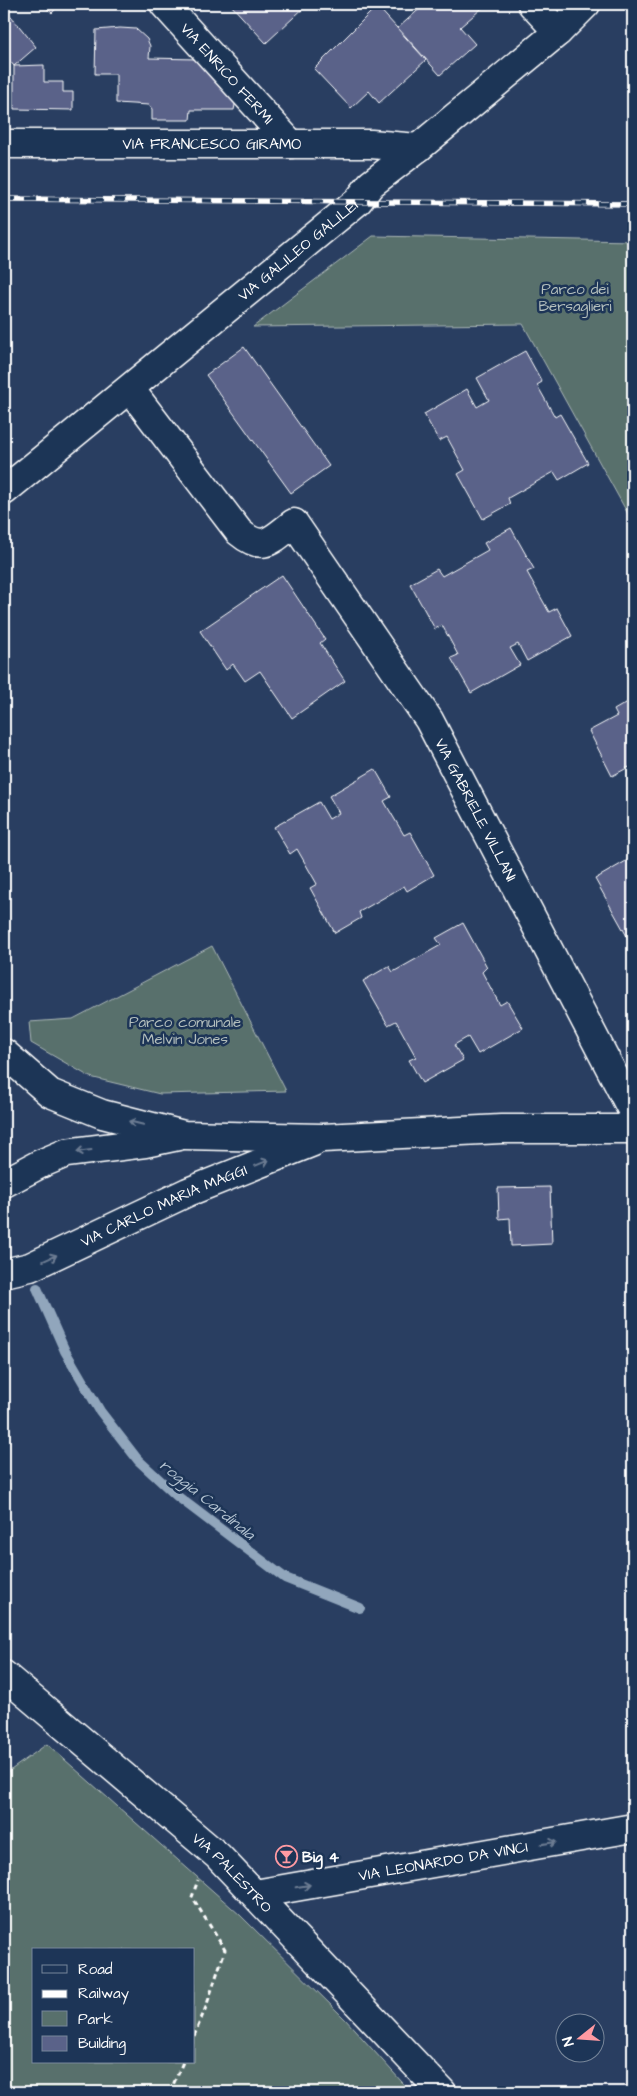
<svg xmlns="http://www.w3.org/2000/svg" width="637" height="2096" font-family="'Architects Daughter',sans-serif">
  <style>
    .green { fill: #58706c; stroke: #acb8b6; fill-rule: evenodd }
    .lines { fill: none; stroke-linecap: round; stroke-linejoin: round }
    .stream { stroke: #91a6bc; stroke-width: 10 }
    .building { fill: #5a6289; stroke: #fff }
    .street-casing { stroke: #fff; stroke-width: 31 }
    .path { stroke: #fff; stroke-width: 3; stroke-dasharray: 5 4; stroke-linecap: butt }
    .street { stroke: #1d3557; stroke-width: 28 }
    .rail-casing { stroke: #fff; stroke-width: 5.5 }
    .rail { stroke: #1d3557; stroke-width: 4; stroke-dasharray: 11; stroke-linecap: butt }
    .oneway { stroke: #6c7c92 }
    .labels { text-anchor: middle; stroke-width: 5; stroke-linejoin: round; paint-order: stroke }
    .street-label { font-size: 15px; fill: #fff; stroke: #1d3557 }
    .park-label { font-size: 15px; fill: #b4bfbd; stroke: #1d3557 }
    .poi-label { font-size: 15px; font-weight: bold; fill: #fff; stroke: #1d3557; text-anchor: start }
    .water-label { font-size: 16px; font-style: italic; fill: #b5c4d2; stroke: #1d3557 }
  </style>
  <rect width="100%" height="100%" fill="#293e61"/>
  <filter id="ink" filterUnits="userSpaceOnUse"><feTurbulence type="fractalNoise" baseFrequency=".02" numOctaves="2"/><feDisplacementMap in="SourceGraphic" scale="10" xChannelSelector="R" yChannelSelector="G"/><feConvolveMatrix kernelMatrix="1 2 1 2 8 2 1 2 1" color-interpolation-filters="sRGB"/></filter>
  <g filter="url(#ink)">
    <g class="green">
      <polygon points="373,236 633,241 633,523 523,324 253,327"/>
      <polygon points="212,946 286,1091 160,1094 90,1077 31,1043 29,1022 73,1019"/>
      <path d="M47,1744L240,1915L345,2019L411,2092H4V1775ZM34,1950H194V2062H34Z"/>
    </g>
    <g class="lines">
      <polyline class="stream" points="37,1288 65,1351 100,1411 138,1460 177,1496 285,1578 360,1608"/>
    </g>
    <g class="building">
      <polygon points="42,4 60,4 52,13"/>
      <polygon points="230,4 308,4 266,43"/>
      <polygon points="425,4 487,4 460,27 475,44 440,75 398,28"/>
      <polygon points="377,6 426,60 379,103 369,91 351,108 314,69"/>
      <polygon points="11,16 36,47 14,66 4,54 4,22"/>
      <polygon points="120,28 136,29 147,39 150,46 149,58 196,59 236,100 234,110 191,110 190,120 152,120 152,109 149,105 116,103 116,74 95,74 96,30"/>
      <polygon points="44,65 44,82 63,82 63,92 73,92 73,110 14,109 14,66"/>
      <polygon points="244,347 329,466 291,493 206,375"/>
      <polygon points="525,351 542,382 537,385 555,417 560,414 588,463 559,480 554,472 508,498 510,504 483,519 458,474 465,470 447,437 439,441 424,414 467,389 477,407 489,400 477,378"/>
      <polygon points="511,528 534,569 527,572 549,612 557,608 572,636 527,661 518,644 510,648 520,665 471,693 451,658 458,655 442,625 435,629 410,584 437,569 442,576 488,550 484,543"/>
      <polygon points="282,575 325,639 320,643 345,681 292,718 260,671 245,681 233,664 226,670 200,631"/>
      <polygon points="633,699 633,774 629,767 612,776 589,731 617,716 614,710"/>
      <polygon points="375,769 391,797 384,801 404,835 410,832 434,875 407,891 404,886 359,912 361,918 335,933 310,888 317,884 297,849 290,854 274,827 319,802 329,819 339,813 329,796"/>
      <polygon points="633,857 633,947 595,879"/>
      <polygon points="463,923 487,967 482,972 500,1005 507,1001 523,1028 478,1054 468,1037 454,1045 463,1060 422,1083 409,1060 416,1057 396,1021 388,1025 363,981 389,966 393,972 441,945 436,938"/>
      <polygon points="550,1187 552,1244 511,1246 510,1218 499,1219 498,1188"/>
    </g>
    <g class="lines">
      <defs>
        <g id="street">
          <path id="s1" d="M164,4L291,144"/>
          <polyline points="532,4 558,32"/>
          <path id="s2" d="M4,144H371L418,148"/>
          <path id="s3" d="M130,389L239,532C264,553 271,540 294,523L429,720L633,1112"/>
          <path id="s4" d="M4,491L358,201L371,184L418,148L558,32L586,4"/>
          <polyline points="4,1053 50,1093 102,1114 184,1135 323,1138 501,1129 633,1129"/>
          <polyline points="4,1183 40,1164 66,1153 145,1143 178,1136"/>
          <path id="s5" d="M4,1273L30,1267L188,1192L313,1142"/>
          <path id="s6" d="M4,1675L218,1856L442,2092"/>
          <path id="s7" d="M255,1894L633,1828"/>
        </g>
      </defs>
      <use href="#street" class="street-casing"/>
      <g class="path">
        <polyline points="194,2036 206,2007 225,1950 192,1897 198,1880"/>
        <polyline points="170,2092 183,2062"/>
      </g>
      <use href="#street" class="street"/>
      <defs>
        <polyline id="rail" points="4,199 633,204"/>
      </defs>
      <use href="#rail" class="rail-casing"/>
      <use href="#rail" class="rail"/>
    </g>
    <defs><path id="oneway-shaft" d="M-6 0H5M1.5-3L5.5 0L1.5 3" fill="none" stroke-width="1.6" stroke-linecap="round" stroke-linejoin="round" transform="scale(1.25)"/></defs>
    <g class="oneway">
      <use href="#oneway-shaft" transform="translate(136 1123) rotate(-166)"/>
      <use href="#oneway-shaft" transform="translate(84 1151) rotate(173)"/>
      <use href="#oneway-shaft" transform="translate(262 1163) rotate(-22)"/>
      <use href="#oneway-shaft" transform="translate(50 1258) rotate(-24)"/>
      <use href="#oneway-shaft" transform="translate(549 1843) rotate(-10)"/>
      <use href="#oneway-shaft" transform="translate(303 1886) rotate(-10)"/>
    </g>
  </g>
  <defs>
    <symbol id="bar-ring" viewBox="-11 -11 22 22"><circle r="9.5" fill="#1d3557" stroke="#ff9aa2" stroke-width="1.5"/><path d="M-6-5H6L.8 .8V4.5H3.5V6h-7V4.5H-.8V.8Z" fill="#ff9aa2"/></symbol>
  </defs>
  <g fill-rule="evenodd">
    <use href="#bar-ring" x="274" y="1844" width="25" height="25"/>
  </g>
  <g class="labels">
    <g class="street-label">
      <text dy="5" stroke="none"><textPath href="#s1" startOffset="94">VIA ENRICO FERMI</textPath></text>
      <text dy="5" stroke="none"><textPath href="#s2" startOffset="208">VIA FRANCESCO GIRAMO</textPath></text>
      <text dy="5" stroke="none"><textPath href="#s4" startOffset="380">VIA GALILEO GALILEI</textPath></text>
      <text dy="5" stroke="none"><textPath href="#s3" startOffset="584">VIA GABRIELE VILLANI</textPath></text>
      <text dy="5" stroke="none"><textPath href="#s5" startOffset="174">VIA CARLO MARIA MAGGI</textPath></text>
      <text dy="5" stroke="none"><textPath href="#s7" startOffset="191">VIA LEONARDO DA VINCI</textPath></text>
      <text dy="5" stroke="none"><textPath href="#s6" startOffset="302">VIA PALESTRO</textPath></text>
    </g>
    <g class="park-label">
      <text x="575" y="294">Parco dei<tspan x="575" dy="17">Bersaglieri</tspan></text>
      <text x="185" y="1027">Parco comunale<tspan x="185" dy="17">Melvin Jones</tspan></text>
    </g>
    <g class="poi-label">
      <text x="302" y="1862">Big 4</text>
    </g>
    <g class="water-label">
      <text transform="translate(208 1499) rotate(39)" y="6">roggia Cardinala</text>
    </g>
  </g>
  <rect width="637" height="2096" fill="none" stroke="#1d3557" stroke-width="20"/>
  <rect x="10" y="10" width="617" height="2076" fill="none" stroke="#fff" stroke-width="2" filter="url(#ink)"/>
  <rect x="32" y="1948" width="162" height="115" fill="#1d3557" stroke="#77869a"/>
  <rect x="42" y="1965" width="25" height="8" fill="#1d3557" stroke="#77869a"/>
  <text x="78" y="1974" font-size="15" fill="#ffffff">Road</text>
  <rect x="42" y="1990" width="25" height="8" fill="#ffffff" stroke="#77869a"/>
  <text x="78" y="1998" font-size="15" fill="#ffffff">Railway</text>
  <rect x="42" y="2011" width="25" height="15" fill="#58706c" stroke="#77869a"/>
  <text x="78" y="2024" font-size="15" fill="#ffffff">Park</text>
  <rect x="42" y="2036" width="25" height="15" fill="#5a6289" stroke="#77869a"/>
  <text x="78" y="2048" font-size="15" fill="#ffffff">Building</text>
  <g transform="translate(580 2038) rotate(253)"><circle r="24" fill="#1d3557" stroke="#77869a"/>
  <path d="M0-4L9 19L0 12L-9 19Z" fill="#ff9aa2"/>
  <text y="-8" font-size="14" font-weight="bold" text-anchor="middle" fill="#ffffff">N</text>
  </g>
</svg>
